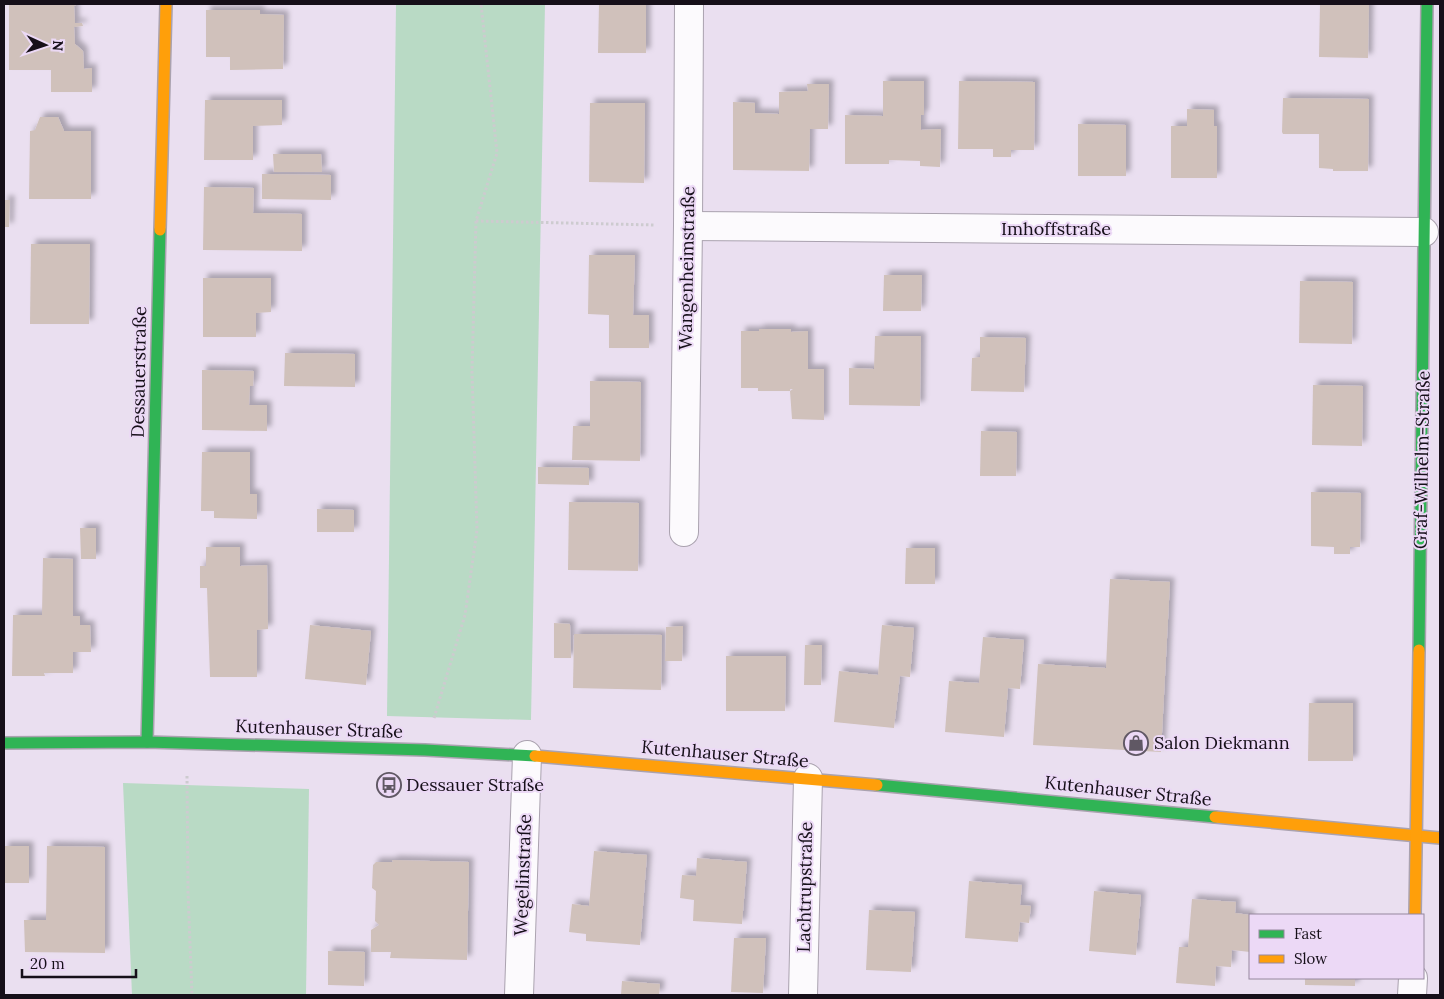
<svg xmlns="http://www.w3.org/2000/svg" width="1444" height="999" font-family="Lora,serif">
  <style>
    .green { fill: #b9dac5 }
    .building { fill: #d0c1bb; filter: url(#shadow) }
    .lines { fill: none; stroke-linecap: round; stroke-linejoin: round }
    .street-casing { stroke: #aaa2af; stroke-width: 30 }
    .fast-casing { stroke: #aaa2af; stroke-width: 14 }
    .slow-casing { stroke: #aaa2af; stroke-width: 14 }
    .path { stroke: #cdcbcf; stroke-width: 3; stroke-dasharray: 2.5 2.5; stroke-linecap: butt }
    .street { stroke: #fcfafd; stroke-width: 28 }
    .fast { stroke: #30b455; stroke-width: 11 }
    .slow { stroke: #ff9f0a; stroke-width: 11 }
    .labels { text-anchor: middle; stroke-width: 4; stroke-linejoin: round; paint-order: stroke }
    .street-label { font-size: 18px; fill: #160f19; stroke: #ecd9f6 }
    .poi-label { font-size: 18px; fill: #160f19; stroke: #ecd9f6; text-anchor: start }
  </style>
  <defs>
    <filter id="shadow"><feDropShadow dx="4.5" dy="-4.5" stdDeviation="2.5" flood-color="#0004"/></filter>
  </defs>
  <rect width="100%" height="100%" fill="#eadff0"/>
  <g class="green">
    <polygon points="396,4 545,4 531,720 387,716"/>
    <polygon points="123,783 309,789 306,995 132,995"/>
  </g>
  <g class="building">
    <polygon points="9,4 77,4 74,6 75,23 82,23 83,26 74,27 75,44 83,51 84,69 92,68 92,92 51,92 51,70 9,70"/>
    <polygon points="599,4 646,4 646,53 598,53"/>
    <polygon points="1320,4 1369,4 1368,58 1319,57"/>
    <polygon points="206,10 260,10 260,14 284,15 283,69 230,70 230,57 206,57"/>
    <polygon points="883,81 924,81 924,115 921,115 921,130 941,129 940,167 920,166 920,161 889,160 889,164 845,164 845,115 883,116"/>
    <polygon points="959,81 1035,82 1034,150 1011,150 1011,157 993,157 993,149 958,149"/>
    <polygon points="807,84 829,84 828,129 810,129 809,171 733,170 733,102 755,103 755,113 779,114 779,92 808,91"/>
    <polygon points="1283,98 1369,99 1368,171 1333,171 1333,169 1319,168 1319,134 1283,134 1282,132"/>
    <polygon points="205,100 282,100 282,125 253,126 253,160 204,160"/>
    <polygon points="590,103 645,103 644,183 589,182"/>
    <polygon points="1187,109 1214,110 1214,126 1217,126 1217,178 1171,178 1171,126 1187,126"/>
    <polygon points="40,117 58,117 64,131 91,131 91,199 29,199 30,131 35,130"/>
    <polygon points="1078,124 1126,125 1126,176 1078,176"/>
    <polygon points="273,154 321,154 322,172 274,172"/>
    <polygon points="262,174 331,175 331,200 262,199"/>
    <polygon points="204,187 254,188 253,213 302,214 302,251 203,250"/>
    <polygon points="4,200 10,200 9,227 4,227"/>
    <polygon points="31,244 90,244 89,324 30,324"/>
    <polygon points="589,255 635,255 633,315 649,315 649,348 609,348 609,315 588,314"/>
    <polygon points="884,275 922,275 921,311 883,311"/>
    <polygon points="203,278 271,278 271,312 256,313 256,337 203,337"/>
    <polygon points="1300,281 1353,282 1352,344 1299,343"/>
    <polygon points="759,329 791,329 791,332 808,331 808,369 824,369 824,420 792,419 790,391 793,389 790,389 790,391 758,391 758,388 741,388 741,331 759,331"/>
    <polygon points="875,336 921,336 920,406 849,405 849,368 874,369"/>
    <polygon points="980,337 1026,338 1024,392 971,391 972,358 980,357"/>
    <polygon points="285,353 355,354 355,387 284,386"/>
    <polygon points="202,370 254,371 253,386 250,386 249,405 267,405 267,431 202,430"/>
    <polygon points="590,381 641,382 640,461 572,460 573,426 590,426"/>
    <polygon points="1313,385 1363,386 1362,446 1312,445"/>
    <polygon points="981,431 1017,432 1016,476 980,476"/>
    <polygon points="202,452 250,452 250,494 257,494 257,519 214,518 214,511 201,511"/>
    <polygon points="538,467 589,468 589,485 538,484"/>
    <polygon points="1311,492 1361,493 1360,547 1350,547 1350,554 1334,554 1334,547 1311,546"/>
    <polygon points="569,502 639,503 638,571 568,570"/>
    <polygon points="317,509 354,510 354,532 317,532"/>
    <polygon points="80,528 96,528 96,559 81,559"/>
    <polygon points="206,547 240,547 240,566 267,565 268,629 257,630 257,677 210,677 207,588 200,588 200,566 206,566"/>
    <polygon points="906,548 935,548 935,584 905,584"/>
    <polygon points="43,558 73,559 73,616 80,616 80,625 90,625 91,652 73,652 73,673 44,673 45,676 12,676 13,615 42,615"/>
    <polygon points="1110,579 1170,582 1161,752 1033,745 1038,664 1106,668"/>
    <polygon points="554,623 570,624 571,658 554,658"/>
    <polygon points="310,625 371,631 366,685 305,679"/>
    <polygon points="882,625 914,628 910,677 900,676 894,728 834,722 839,671 878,675"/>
    <polygon points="683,626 682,661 665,661 666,627"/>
    <polygon points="574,634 662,635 661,690 573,688"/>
    <polygon points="983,637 1024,640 1020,689 1008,688 1004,737 945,732 949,681 979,683"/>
    <polygon points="805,645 822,645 821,685 804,685"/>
    <polygon points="726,656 786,656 785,711 726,711"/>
    <polygon points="1309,703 1353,703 1353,761 1308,761"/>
    <rect x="4" y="846" width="25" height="37"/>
    <polygon points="47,846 105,847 105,953 25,952 24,920 46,920"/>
    <polygon points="594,851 647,855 640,945 586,941 586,934 569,932 572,904 589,906"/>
    <polygon points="697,858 747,862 742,924 693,921 694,900 680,898 682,875 696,876"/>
    <polygon points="392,860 469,862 467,960 390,958 391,952 371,952 371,930 379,925 375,921 376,891 372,888 373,865 376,862 393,862"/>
    <polygon points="969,881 1022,885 1020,905 1031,906 1029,923 1020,922 1018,942 965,938"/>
    <polygon points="1094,891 1141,895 1136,955 1089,951"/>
    <polygon points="1192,899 1236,902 1235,913 1250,915 1250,952 1232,950 1231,967 1216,966 1215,986 1176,983 1179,947 1188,947"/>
    <polygon points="869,910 915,912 911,972 866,970"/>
    <polygon points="734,938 766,938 763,993 731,992"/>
    <polygon points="328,951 365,952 364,986 328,985"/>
    <polygon points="1305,978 1355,978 1355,986 1305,985"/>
    <polygon points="622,981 660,984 659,995 621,995"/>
  </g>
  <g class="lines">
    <defs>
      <g id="street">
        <polyline points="688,226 1424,232"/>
        <polyline points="684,532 688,226 689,4"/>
        <polyline points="519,995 527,755"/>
        <polyline points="803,995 808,778"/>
        <polyline points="1412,995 1413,978"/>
      </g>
      <g id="fast">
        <polyline points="1419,650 1427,4"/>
        <polyline points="147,742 160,230"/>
        <polyline points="4,743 147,742 425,750 535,756"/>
        <polyline points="877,785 1215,817"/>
      </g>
      <g id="slow">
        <polyline points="160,230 166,4"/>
        <polyline points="535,756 877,785"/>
        <polyline points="1215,817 1440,838"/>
        <polyline points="1415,915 1419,650"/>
      </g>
    </defs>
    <use href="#street" class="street-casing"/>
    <use href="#fast" class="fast-casing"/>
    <use href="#slow" class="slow-casing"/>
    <g class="path">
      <polyline points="476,221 655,225"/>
      <polyline points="434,718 465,615 477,530 472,372 476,221 497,153 481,4"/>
      <polyline points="187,776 188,892 192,995"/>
    </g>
    <use href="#street" class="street"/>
    <use href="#fast" class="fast"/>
    <use href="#slow" class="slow"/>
  </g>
  <defs>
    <symbol id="shop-ring" viewBox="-11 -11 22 22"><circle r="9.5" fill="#ecd9f6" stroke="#605864" stroke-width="1.5"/><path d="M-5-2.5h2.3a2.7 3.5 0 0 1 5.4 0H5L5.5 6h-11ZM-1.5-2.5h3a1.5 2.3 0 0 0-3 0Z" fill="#605864"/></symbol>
    <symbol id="bus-ring" viewBox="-11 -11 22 22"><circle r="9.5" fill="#ecd9f6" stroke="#605864" stroke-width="1.5"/><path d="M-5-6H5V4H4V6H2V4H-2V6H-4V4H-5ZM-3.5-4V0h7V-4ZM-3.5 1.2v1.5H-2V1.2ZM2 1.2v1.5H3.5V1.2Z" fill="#605864"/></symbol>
  </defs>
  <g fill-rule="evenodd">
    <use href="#shop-ring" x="1122" y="729" width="28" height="28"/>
    <use href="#bus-ring" x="375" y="771" width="28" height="28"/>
  </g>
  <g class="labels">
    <g class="street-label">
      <text x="1056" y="235">Imhoffstraße</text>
      <text transform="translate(687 268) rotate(-89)" y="6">Wangenheimstraße</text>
      <text transform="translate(139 372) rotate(-89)" y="6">Dessauerstraße</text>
      <text transform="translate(1422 460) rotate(-89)" y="6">Graf-Wilhelm-Straße</text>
      <text transform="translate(319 729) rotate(2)" y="6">Kutenhauser Straße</text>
      <text transform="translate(725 754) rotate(5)" y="6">Kutenhauser Straße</text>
      <text transform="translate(1128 791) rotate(6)" y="6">Kutenhauser Straße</text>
      <text transform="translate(523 875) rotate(-88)" y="6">Wegelinstraße</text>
      <text transform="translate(805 887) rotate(-89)" y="6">Lachtrupstraße</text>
    </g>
    <g class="poi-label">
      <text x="1154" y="749">Salon Diekmann</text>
      <text x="406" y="791">Dessauer Straße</text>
    </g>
  </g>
  <rect width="1444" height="999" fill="none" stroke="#160f19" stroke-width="10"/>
  <rect x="1249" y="914" width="175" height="65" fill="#ecd9f6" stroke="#96889e"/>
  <rect x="1259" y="930" width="25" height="8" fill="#30b455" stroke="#96889e"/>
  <text x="1294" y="939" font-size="15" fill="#160f19">Fast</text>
  <rect x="1259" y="955" width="25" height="8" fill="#ff9f0a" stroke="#96889e"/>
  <text x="1294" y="964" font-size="15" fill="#160f19">Slow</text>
  <g transform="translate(45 45) rotate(93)" stroke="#ecd9f6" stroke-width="4" paint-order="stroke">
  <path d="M0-4L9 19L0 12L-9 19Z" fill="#160f19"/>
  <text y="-8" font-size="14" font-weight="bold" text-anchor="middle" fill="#160f19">N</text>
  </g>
  <path d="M22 969v8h114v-8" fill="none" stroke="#160f19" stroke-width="2.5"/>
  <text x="30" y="969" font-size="15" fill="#160f19" stroke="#ecd9f6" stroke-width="4" paint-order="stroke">20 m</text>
</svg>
